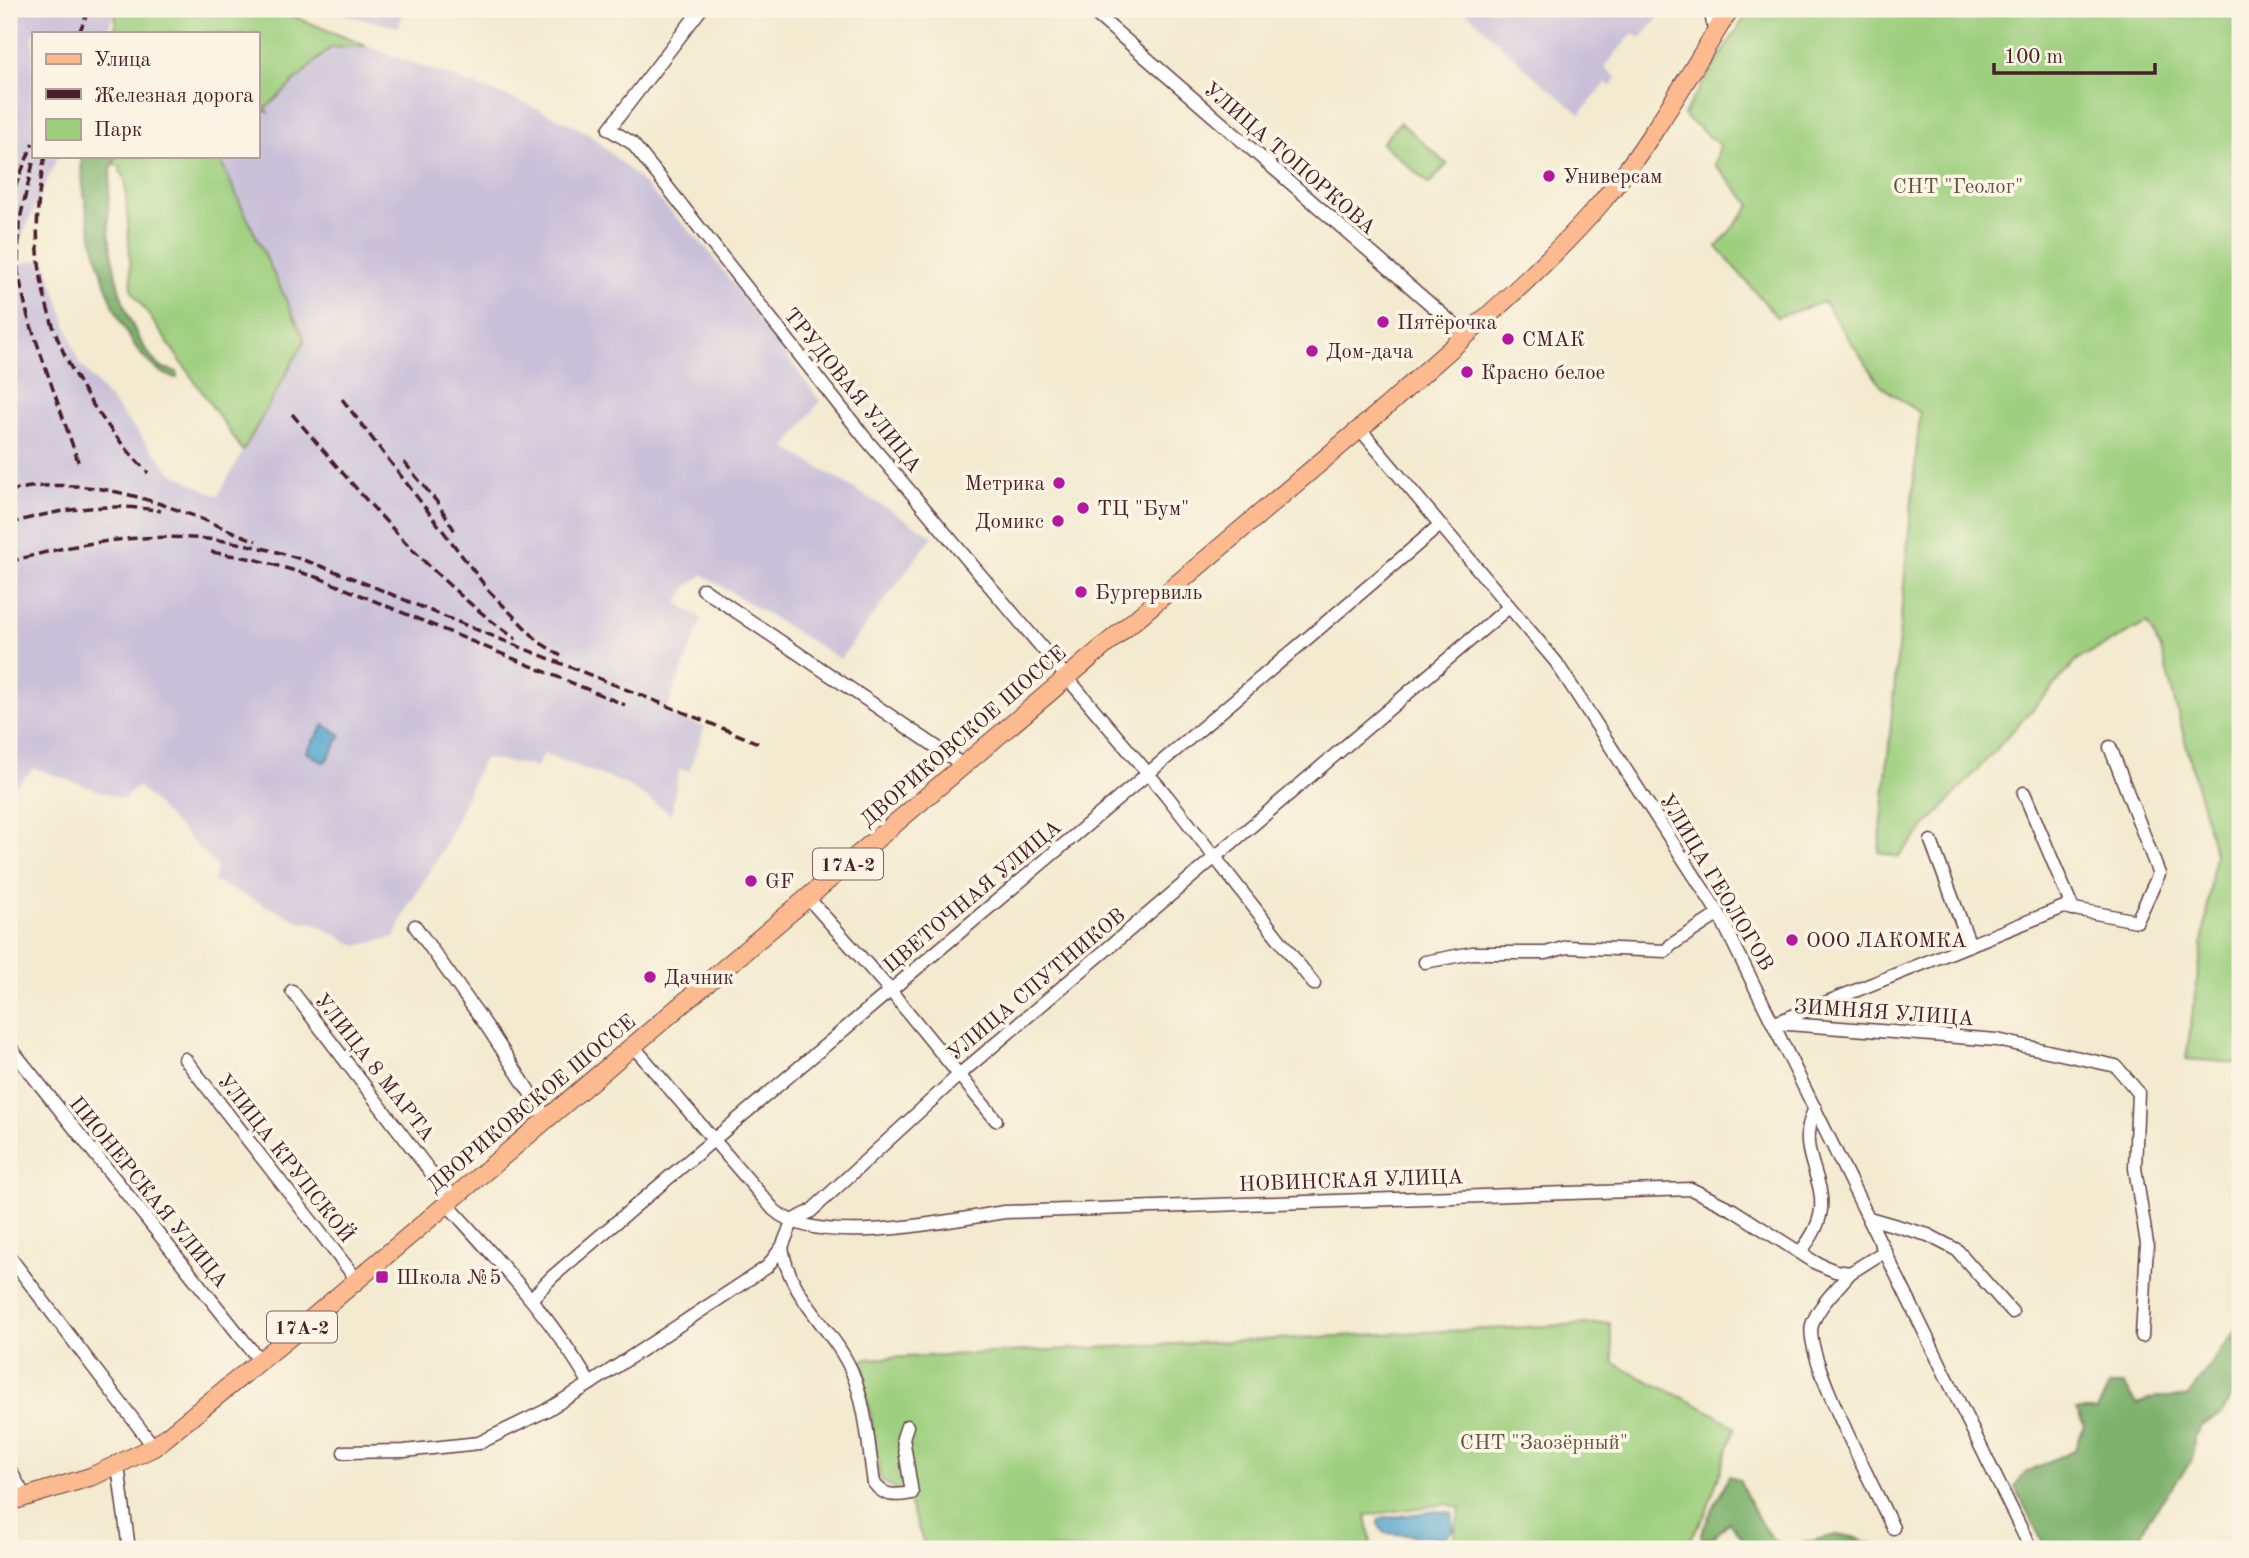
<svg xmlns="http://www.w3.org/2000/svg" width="2249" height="1558" font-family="'Old Standard TT',serif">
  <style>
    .industrial { fill: #c8bfd8 }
    .green { fill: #9dcf7e; stroke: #747754; stroke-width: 2 }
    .forest { fill: #7eb26d; stroke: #64684c; stroke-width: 2 }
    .water { fill: #53a5ce; stroke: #4e627c; stroke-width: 2 }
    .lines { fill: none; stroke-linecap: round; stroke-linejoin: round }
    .minor-casing { stroke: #633d44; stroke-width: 15 }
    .primary-casing { stroke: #633d44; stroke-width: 20 }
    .minor { stroke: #fff; stroke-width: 12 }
    .primary { stroke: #fcba8e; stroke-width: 18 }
    .rail { stroke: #4a1f2b; stroke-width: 3.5; stroke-dasharray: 10 5; stroke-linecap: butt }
    .poi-dot { fill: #b5179e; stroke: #fcf5e5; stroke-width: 2.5 }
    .labels { text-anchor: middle; stroke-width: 7; stroke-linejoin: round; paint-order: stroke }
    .shield { fill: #fcf5e5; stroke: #7f5f63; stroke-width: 2 }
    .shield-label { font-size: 19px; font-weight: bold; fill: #4a1f2b }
    .street-label { font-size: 21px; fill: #4a1f2b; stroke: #fcf5e5 }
    .poi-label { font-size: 21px; fill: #4a1f2b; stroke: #fcf5e5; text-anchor: start }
    .park-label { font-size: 21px; fill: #635444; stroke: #fcf5e5 }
  </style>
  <rect width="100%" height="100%" fill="#fcf5e5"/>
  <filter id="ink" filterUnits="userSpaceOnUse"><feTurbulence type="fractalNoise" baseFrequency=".0143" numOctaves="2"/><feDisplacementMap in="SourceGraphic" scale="14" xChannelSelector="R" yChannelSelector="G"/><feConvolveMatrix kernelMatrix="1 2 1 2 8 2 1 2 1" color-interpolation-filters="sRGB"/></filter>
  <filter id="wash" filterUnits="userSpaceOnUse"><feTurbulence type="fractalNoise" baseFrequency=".00686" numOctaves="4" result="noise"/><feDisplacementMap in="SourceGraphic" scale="28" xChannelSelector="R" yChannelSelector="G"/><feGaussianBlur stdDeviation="1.57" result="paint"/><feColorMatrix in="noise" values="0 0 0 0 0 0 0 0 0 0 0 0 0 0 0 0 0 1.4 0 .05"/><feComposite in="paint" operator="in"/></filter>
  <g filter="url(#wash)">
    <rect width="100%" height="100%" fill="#f3eacf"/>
    <g class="industrial">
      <polygon points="9,9 116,9 106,33 33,33 33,156 58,156 9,265"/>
      <polygon points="333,9 403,9 399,27 349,16"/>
      <polygon points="1463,9 1666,9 1641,38 1633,33 1604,67 1617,78 1611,86 1606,83 1580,114 1535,77"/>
      <polygon points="366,46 527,104 587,132 637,177 706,248 820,401 786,448 933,536 840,659 703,575 687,586 678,603 702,619 666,712 705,727 689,771 679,769 671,814 626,784 544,754 536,767 484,758 441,852 408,907 395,937 357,946 311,922 303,923 213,881 217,866 138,786 123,799 34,768 9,792 9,266 45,259 79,363 172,473 218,496 305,340 218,156 257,156 257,109 267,112 266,109 330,48"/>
    </g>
    <g class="green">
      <polygon points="116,9 276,9 366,46 330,48 266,108 268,112 257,109 257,33 115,33"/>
      <polygon points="1750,9 2240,9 2240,1063 2186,1059 2215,854 2161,649 2147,623 2078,659 1898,857 1879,852 1920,413 1881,386 1824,302 1777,317 1717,247 1751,205 1715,165 1720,145 1683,115"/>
      <polygon points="1400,122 1447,164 1429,184 1382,143"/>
      <polygon points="117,156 218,156 305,340 243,451 132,291 125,178 120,171 121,166 116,166 113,160"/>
      <path d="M1610,1323L1614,1363C1653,1386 1697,1401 1735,1427L1706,1513L1684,1549H1452L1460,1508L1446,1504L1366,1515L1371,1543L1351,1549H926L908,1499L880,1479L869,1406L857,1368L865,1359Z"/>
    </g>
    <g class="forest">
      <path d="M81,156H117C111,163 111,172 110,181C103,237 118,320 157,364C162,369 171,370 177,372V378C114,367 81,211 81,156Z"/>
      <polygon points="2240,1324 2240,1375 2231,1396 2222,1414 2202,1425 2194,1437 2193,1459 2147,1521 2134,1549 2046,1549 2015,1487 2026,1472 2076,1449 2084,1425 2076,1410 2097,1410 2110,1385 2124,1385 2137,1404 2157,1397 2187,1397"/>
      <path d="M1729,1476L1739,1479C1748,1497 1766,1547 1789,1546C1807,1546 1823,1534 1842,1535C1859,1536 1873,1548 1889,1549H1752L1729,1522L1713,1538L1702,1539L1701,1533Z"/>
    </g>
    <g class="water">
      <polygon points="324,725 341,735 327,760 323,762 306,752"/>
      <polygon points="1437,1511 1452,1513 1454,1529 1444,1538 1384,1533 1378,1524 1379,1519"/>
    </g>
  </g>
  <g filter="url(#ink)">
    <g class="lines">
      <defs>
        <g id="minor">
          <polyline points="701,9 609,129 632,143 661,179 865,438 1167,796 1314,984"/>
          <polyline points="1090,9 1466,335"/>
          <polyline points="1710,9 1715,33"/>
          <polyline points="1359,428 1556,662 1719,914 2031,1549"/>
          <polyline points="703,589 963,765"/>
          <polyline points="2110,747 2159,874 2137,921 2064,907 1775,1023 1997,1040 2116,1066 2138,1092 2135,1168 2147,1244 2142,1336"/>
          <polyline points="2024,793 2073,909"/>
          <polyline points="1931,841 1970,945"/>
          <polyline points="808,898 889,989 996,1120"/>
          <polyline points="415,926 488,1028 547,1119"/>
          <polyline points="1425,962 1472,953 1546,953 1567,947 1666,951 1671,945 1719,914"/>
          <polyline points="292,991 452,1200"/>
          <polyline points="9,1046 260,1361"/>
          <path d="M633,1046L774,1210C819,1250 948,1220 1005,1212L1691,1189L1733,1210L1816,1263L1835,1271L1850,1273L1885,1251"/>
          <polyline points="185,1059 357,1280"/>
          <path d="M447,1204C499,1262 551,1316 590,1384"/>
          <polyline points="1869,1218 1928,1235 1957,1250 2012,1312"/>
          <path d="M782,1247C789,1297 833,1328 852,1372C867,1408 868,1445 874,1483C884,1497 895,1496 912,1493L903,1438L907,1426"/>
          <path d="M1800,1252C1853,1190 1787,1165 1815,1108"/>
          <polyline points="9,1256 154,1447"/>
          <path d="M1850,1273C1837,1289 1818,1306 1812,1325C1803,1355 1877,1493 1893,1528"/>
          <path d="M532,1298L552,1277C847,1025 1146,778 1440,525"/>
          <polyline points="344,1452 404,1451 479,1443 545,1411 590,1384 767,1267 782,1247 793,1220 810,1212 960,1074 1509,607"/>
          <polyline points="118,1466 129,1549"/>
          <polyline points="9,1468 25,1497"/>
        </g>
        <path id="primary" d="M9,1502L93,1476L154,1447L297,1331L1388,405C1460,339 1536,278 1600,204C1650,145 1689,74 1730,9"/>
      </defs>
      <use href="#minor" class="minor-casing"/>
      <use href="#primary" class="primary-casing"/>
      <use href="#minor" class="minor"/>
      <use href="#primary" class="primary"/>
      <g class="rail">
        <polyline points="79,33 89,9"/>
        <path d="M45,156C19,286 60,379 148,473"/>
        <polyline points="33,163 19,223 18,272 28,317 79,464"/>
        <polyline points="9,202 33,143"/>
        <polyline points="342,399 489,591 539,642 561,656"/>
        <path d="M292,414C361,494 429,578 516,639"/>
        <polyline points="404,462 437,502 456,533"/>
        <path d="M9,491C97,471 176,509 256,541"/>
        <path d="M9,524C57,509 111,502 161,511"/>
        <polyline points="211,552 254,559 323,579"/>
        <path d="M9,562C74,543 139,533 207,539C291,546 371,587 448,618C551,660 655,700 758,743"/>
        <polyline points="317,577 625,705"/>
      </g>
    </g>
  </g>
  <g class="poi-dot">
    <circle cx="1549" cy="176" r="7"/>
    <circle cx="1383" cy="322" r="7"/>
    <circle cx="1508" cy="339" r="7"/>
    <circle cx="1312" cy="351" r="7"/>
    <circle cx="1467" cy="372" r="7"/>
    <circle cx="1059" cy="483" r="7"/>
    <circle cx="1083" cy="508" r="7"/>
    <circle cx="1058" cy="521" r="7"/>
    <circle cx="1081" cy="592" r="7"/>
    <circle cx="751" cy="881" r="7"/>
    <circle cx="1792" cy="940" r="7"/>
    <circle cx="650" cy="977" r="7"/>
    <rect x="375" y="1270" width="14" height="14" rx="3.5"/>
  </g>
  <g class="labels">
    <g class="shield">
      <rect x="813" y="848.5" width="70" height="31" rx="5"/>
      <rect x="267" y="1311.5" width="70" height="31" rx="5"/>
    </g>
    <g class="shield-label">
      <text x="848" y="871">17А-2</text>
      <text x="302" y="1334">17А-2</text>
    </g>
    <g class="street-label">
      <text transform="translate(1290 158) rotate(41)" y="7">УЛИЦА ТОПОРКОВА</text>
      <text transform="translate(853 390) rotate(51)" y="7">ТРУДОВАЯ УЛИЦА</text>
      <text transform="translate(963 736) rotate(-41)" y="7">ДВОРИКОВСКОЕ ШОССЕ</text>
      <text transform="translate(1717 882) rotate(59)" y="7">УЛИЦА ГЕОЛОГОВ</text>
      <text transform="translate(972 896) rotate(-40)" y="7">ЦВЕТОЧНАЯ УЛИЦА</text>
      <text transform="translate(1036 984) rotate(-40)" y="7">УЛИЦА СПУТНИКОВ</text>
      <text transform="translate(1884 1012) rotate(4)" y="7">ЗИМНЯЯ УЛИЦА</text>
      <text transform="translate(375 1067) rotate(52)" y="7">УЛИЦА 8 МАРТА</text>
      <text transform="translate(531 1103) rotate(-40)" y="7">ДВОРИКОВСКОЕ ШОССЕ</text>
      <text transform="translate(286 1158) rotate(52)" y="7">УЛИЦА КРУПСКОЙ</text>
      <text transform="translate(1351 1180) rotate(-2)" y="7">НОВИНСКАЯ УЛИЦА</text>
      <text transform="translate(149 1192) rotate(51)" y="7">ПИОНЕРСКАЯ УЛИЦА</text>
    </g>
    <g class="poi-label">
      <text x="1563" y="183">Универсам</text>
      <text x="1397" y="329">Пятёрочка</text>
      <text x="1522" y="346">СМАК</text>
      <text x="1326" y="358">Дом-дача</text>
      <text x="1481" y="379">Красно белое</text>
      <text x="1045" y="490" text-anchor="end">Метрика</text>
      <text x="1097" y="515">ТЦ "Бум"</text>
      <text x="1044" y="528" text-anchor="end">Домикс</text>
      <text x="1095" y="599">Бургервиль</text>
      <text x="765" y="888">GF</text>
      <text x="1806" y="947">ООО ЛАКОМКА</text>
      <text x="664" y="984">Дачник</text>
      <text x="396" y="1284">Школа №5</text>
    </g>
    <g class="park-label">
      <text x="1958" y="193">СНТ "Геолог"</text>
      <text x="1544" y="1449">СНТ "Заозёрный"</text>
    </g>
  </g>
  <rect width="2249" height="1558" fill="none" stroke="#fcf5e5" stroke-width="35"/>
  <rect x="32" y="32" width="228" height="126" fill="#fcf5e5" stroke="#b59f9b" stroke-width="2"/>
  <rect x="46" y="54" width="35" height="10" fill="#fcba8e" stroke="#b59f9b" stroke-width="2"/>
  <text x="94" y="66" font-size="21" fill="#4a1f2b">Улица</text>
  <rect x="46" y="89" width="35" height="10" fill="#4a1f2b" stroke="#b59f9b" stroke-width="2"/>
  <text x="94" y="102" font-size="21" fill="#4a1f2b">Железная дорога</text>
  <rect x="46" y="119" width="35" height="21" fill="#9dcf7e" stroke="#b59f9b" stroke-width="2"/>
  <text x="94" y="136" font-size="21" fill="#4a1f2b">Парк</text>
  <path d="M1994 63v10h161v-10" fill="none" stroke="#4a1f2b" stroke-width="3.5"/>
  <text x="2004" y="63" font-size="21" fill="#4a1f2b" stroke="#fcf5e5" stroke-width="5" paint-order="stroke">100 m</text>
</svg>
